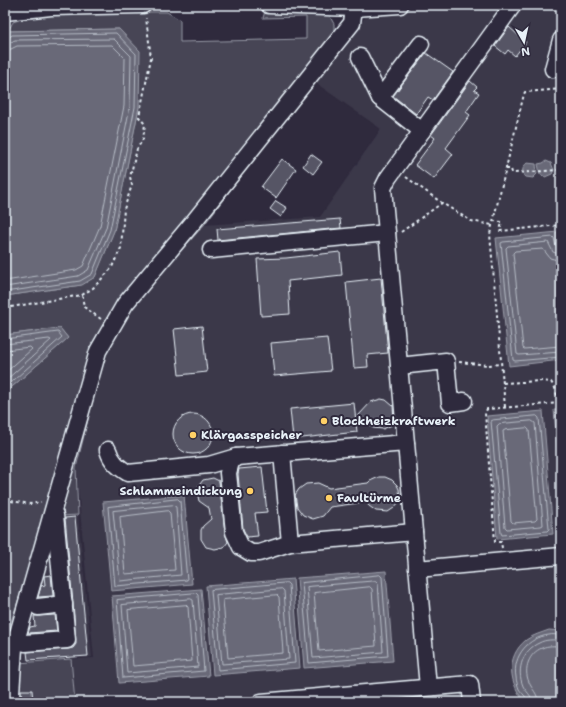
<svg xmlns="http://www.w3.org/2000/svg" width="566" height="707" font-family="'Shantell Sans',sans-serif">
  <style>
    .built { fill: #3b3749 }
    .green { fill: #464455; stroke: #979aa6 }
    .water { fill: #696978; stroke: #9c9fab }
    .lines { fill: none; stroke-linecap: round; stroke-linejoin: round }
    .shore { stroke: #b5bbc5; stroke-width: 1 }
    .building { fill: #575565; stroke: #e8f1f8 }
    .minor-casing { stroke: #e8f1f8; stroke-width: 19 }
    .path { stroke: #e8f1f8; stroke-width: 2; stroke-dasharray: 3 3; stroke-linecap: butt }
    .minor { stroke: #2f2a3d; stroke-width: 16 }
    .poi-dot { fill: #ffd166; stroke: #2f2a3d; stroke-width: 1.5 }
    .labels { text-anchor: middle; stroke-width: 4; stroke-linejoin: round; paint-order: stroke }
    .poi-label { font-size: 12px; font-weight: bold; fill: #e8f1f8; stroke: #2f2a3d; text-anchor: start }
  </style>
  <rect width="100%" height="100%" fill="#2f2a3d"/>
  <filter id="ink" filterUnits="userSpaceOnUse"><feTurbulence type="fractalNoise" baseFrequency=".025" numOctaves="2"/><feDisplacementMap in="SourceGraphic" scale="8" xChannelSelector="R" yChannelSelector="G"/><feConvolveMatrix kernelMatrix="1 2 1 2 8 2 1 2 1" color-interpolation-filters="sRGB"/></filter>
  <g filter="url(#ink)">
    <g class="built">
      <polygon points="457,5 561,5 561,702 75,702 71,659 94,658 76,468 105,351 131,307 204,225 320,217 381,129 313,81 368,14 382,11"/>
      <polygon points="78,515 92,657 15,662 60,516"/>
    </g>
    <g class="green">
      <polygon points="265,11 328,13 334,24 334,34 313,81 204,225 131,307 105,351 76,468 78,515 60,516 50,507 5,639 5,393 68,338 60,328 5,335 5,296 81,285 95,277 114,231 139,107 119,29 8,31 13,22 33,15 91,12 167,12 180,20 180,42 306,39 306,17 263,18"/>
      <polygon points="71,659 75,702 5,702 5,664"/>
    </g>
    <g class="water">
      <polygon points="119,29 140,51 139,107 114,231 95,277 82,285 5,296 5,43 8,31"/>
      <polygon points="546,161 551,163 554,170 552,174 545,177 540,174 538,164 543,163"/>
      <path d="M527,163L536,164L537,174L533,178L526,177C521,173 522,167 527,163Z"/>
      <polygon points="558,232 561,265 561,360 509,366 496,238"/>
      <polygon points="60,328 68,338 5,393 5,335"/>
      <polygon points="554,410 561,410 561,491"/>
      <polygon points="543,411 553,534 497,539 487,416"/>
      <polygon points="184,495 192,584 111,591 103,502"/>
      <polygon points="386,571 393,661 304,668 297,578"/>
      <polygon points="293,579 300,668 213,675 206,586"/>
      <polygon points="201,589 209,676 119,683 112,596"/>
      <path d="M549,630L561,631V702H525C509,684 505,657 526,640C533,635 541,633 549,630Z"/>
    </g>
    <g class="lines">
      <g class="shore">
        <polyline points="5,39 8,38 12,35 116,33 136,54 135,107 110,230 92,274 80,281 5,292"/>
        <polyline points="5,44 9,43 15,40 114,39 131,56 130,106 106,228 88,270 78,276 5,287"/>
        <polyline points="5,50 11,49 17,46 112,45 125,58 124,106 100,226 83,266 76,270 5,281"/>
        <polyline points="561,250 556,247 554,238 553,237 503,242 501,243 513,360 515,361 561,357"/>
        <polyline points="561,255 553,252 548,242 508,246 506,248 517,354 519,355 561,352"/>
        <polyline points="561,261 550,258 543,249 515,251 513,253 523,348 524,349 561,346"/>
        <polyline points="5,339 58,332 62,337 5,388"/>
        <polyline points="5,344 49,339 51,340 5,381"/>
        <polyline points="5,350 30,347 32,349 5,373"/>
        <polygon points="537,416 539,418 549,529 547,531 502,535 501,533 491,421 493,420"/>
        <polygon points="532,421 535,423 543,525 541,526 507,529 505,527 497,426 499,424"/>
        <polygon points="527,428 529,430 537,519 535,521 513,523 511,521 503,431 505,430"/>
        <polygon points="178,499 180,501 187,580 115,586 108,507"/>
        <polygon points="173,505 176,507 181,575 120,581 113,511"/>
        <polygon points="168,511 170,513 175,570 125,574 120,517"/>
        <polygon points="380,575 382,577 388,656 309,663 302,583"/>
        <polygon points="376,581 378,583 383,652 313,658 307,587"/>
        <polygon points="287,583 289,585 295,663 218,670 211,590"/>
        <polygon points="370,587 372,589 376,646 319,651 314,593"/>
        <polygon points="282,589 284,591 289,659 222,664 216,595"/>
        <polygon points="196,593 198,595 204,671 123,678 117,600"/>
        <polygon points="277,595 279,597 283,653 228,658 223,600"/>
        <polygon points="191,599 193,600 198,667 127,673 122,605"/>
        <polygon points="186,605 188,607 192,661 133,666 128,610"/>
        <path d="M527,702C527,696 522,694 519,689C518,686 516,681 516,677C512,656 529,637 549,635C552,634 557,635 561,635"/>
        <path d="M532,702C532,695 526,692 523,686C516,669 523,650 539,643C546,639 553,640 561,640"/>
        <path d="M538,702C538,693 532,690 529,682C523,669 529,653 542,648C548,645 555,646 561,646"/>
      </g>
    </g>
    <g class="building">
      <polygon points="509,27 526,42 515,56 508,50 505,54 495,46"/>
      <polygon points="426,53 453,72 433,100 428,97 416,114 393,96"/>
      <polygon points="470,81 477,87 474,90 479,93 466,112 470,115 446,148 453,154 434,179 415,165 435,138 431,135"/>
      <polygon points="311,154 322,162 313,174 303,166"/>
      <polygon points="282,159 296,169 276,198 261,187"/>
      <polygon points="276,201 287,208 281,217 270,209"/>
      <polygon points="340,219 341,228 218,240 217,229"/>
      <polygon points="340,252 342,275 288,281 290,314 261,316 257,259 286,258"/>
      <polygon points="381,278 388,353 367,355 368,367 354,368 346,282"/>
      <polygon points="202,326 207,372 179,375 174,329"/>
      <polygon points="327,338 331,371 274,376 271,343"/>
      <polygon points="381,399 386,400 393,406 394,420 392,425 383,429 373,428 358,416 371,402"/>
      <polygon points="354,403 357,432 293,439 290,409"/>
      <circle cx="193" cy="434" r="20"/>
      <polygon points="262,467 267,512 255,513 258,536 247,537 243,529 238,474 239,469"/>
      <polygon points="379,477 385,477 392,480 397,485 399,489 400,498 399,502 394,508 388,512 376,511 369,506 366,502 330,507 323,516 313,519 303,515 297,507 295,495 299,489 306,484 318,483 329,488 368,483 370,481"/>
      <polygon points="213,478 219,481 225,533 228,542 224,547 215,549 206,547 201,539 201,530 203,526 211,519 209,508 199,501 197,492 197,488 203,480"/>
      <polygon points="75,517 88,656 28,660 27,652 68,649 73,648 76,644 73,603 65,518"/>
      <polygon points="51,575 53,596 38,597 41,586 45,585 44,576"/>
      <polygon points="55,615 57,631 28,633 30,627 35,626 34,616 39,616"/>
      <polygon points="21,690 32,690 33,702 22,702"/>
    </g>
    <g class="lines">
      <defs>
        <g id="minor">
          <polyline points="269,5 354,8 400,5"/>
          <polyline points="5,12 51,7 143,5"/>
          <polyline points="360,57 380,98 422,131"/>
          <polyline points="553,69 561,40"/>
          <polyline points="380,98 421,44"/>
          <polyline points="211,250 387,233"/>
          <polyline points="399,366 446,361 450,403 464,401"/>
          <path d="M108,450C111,461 118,467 128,473L209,465L236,457L406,443"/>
          <polyline points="282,453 290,543"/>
          <polyline points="236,457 231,462 228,473 234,532 241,547 251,553 259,553 290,543 414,532"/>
          <polyline points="417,569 561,556"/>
          <polyline points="38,607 64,604"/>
          <polyline points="25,643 67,640 55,515"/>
          <polyline points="428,687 383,188 388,178 422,131 513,5"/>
          <polyline points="12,702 11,693 14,648 98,351 125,304 195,220 352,23 354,8"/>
          <polyline points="261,702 470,684 472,702"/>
        </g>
      </defs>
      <use href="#minor" class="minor-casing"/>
      <g class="path">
        <polyline points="506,169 511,169 512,173 515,173 558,170"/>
        <polyline points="406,177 442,203"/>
        <polyline points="493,221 502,222 500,231 561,225"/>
        <polyline points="401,232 442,203 471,221 492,225"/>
        <polyline points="82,295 93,288 111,269 121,248 124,209 132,185 130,177 137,149 143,139 145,124 139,117 151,58 146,18"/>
        <polyline points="5,308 82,295 84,307 101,319"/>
        <polyline points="459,362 489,365 502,364"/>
        <polyline points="503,383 542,381 551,382 555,388 559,403"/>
        <polyline points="505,407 490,234 524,94 525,92 561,89"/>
        <polyline points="5,500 30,504 41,502"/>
        <polyline points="502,548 501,542 495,542 485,413 487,409 561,403"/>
      </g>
      <use href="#minor" class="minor"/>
    </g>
  </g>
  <g class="poi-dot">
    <circle cx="324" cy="421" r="4"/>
    <circle cx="193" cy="435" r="4"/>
    <circle cx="250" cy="491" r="4"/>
    <circle cx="329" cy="498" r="4"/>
  </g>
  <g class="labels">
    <g class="poi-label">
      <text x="332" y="425">Blockheizkraftwerk</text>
      <text x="201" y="439">Klärgasspeicher</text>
      <text x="242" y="495" text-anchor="end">Schlammeindickung</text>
      <text x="337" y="502">Faultürme</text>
    </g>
  </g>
  <rect width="566" height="707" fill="none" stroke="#2f2a3d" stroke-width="20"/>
  <rect x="10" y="10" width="546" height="687" fill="none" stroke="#e8f1f8" stroke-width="1.5" filter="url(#ink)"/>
  <g transform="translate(524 42) rotate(171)" stroke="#2f2a3d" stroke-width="3" paint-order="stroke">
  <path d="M0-3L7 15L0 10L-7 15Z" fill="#e8f1f8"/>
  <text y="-6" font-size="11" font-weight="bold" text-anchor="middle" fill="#e8f1f8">N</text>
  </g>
</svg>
